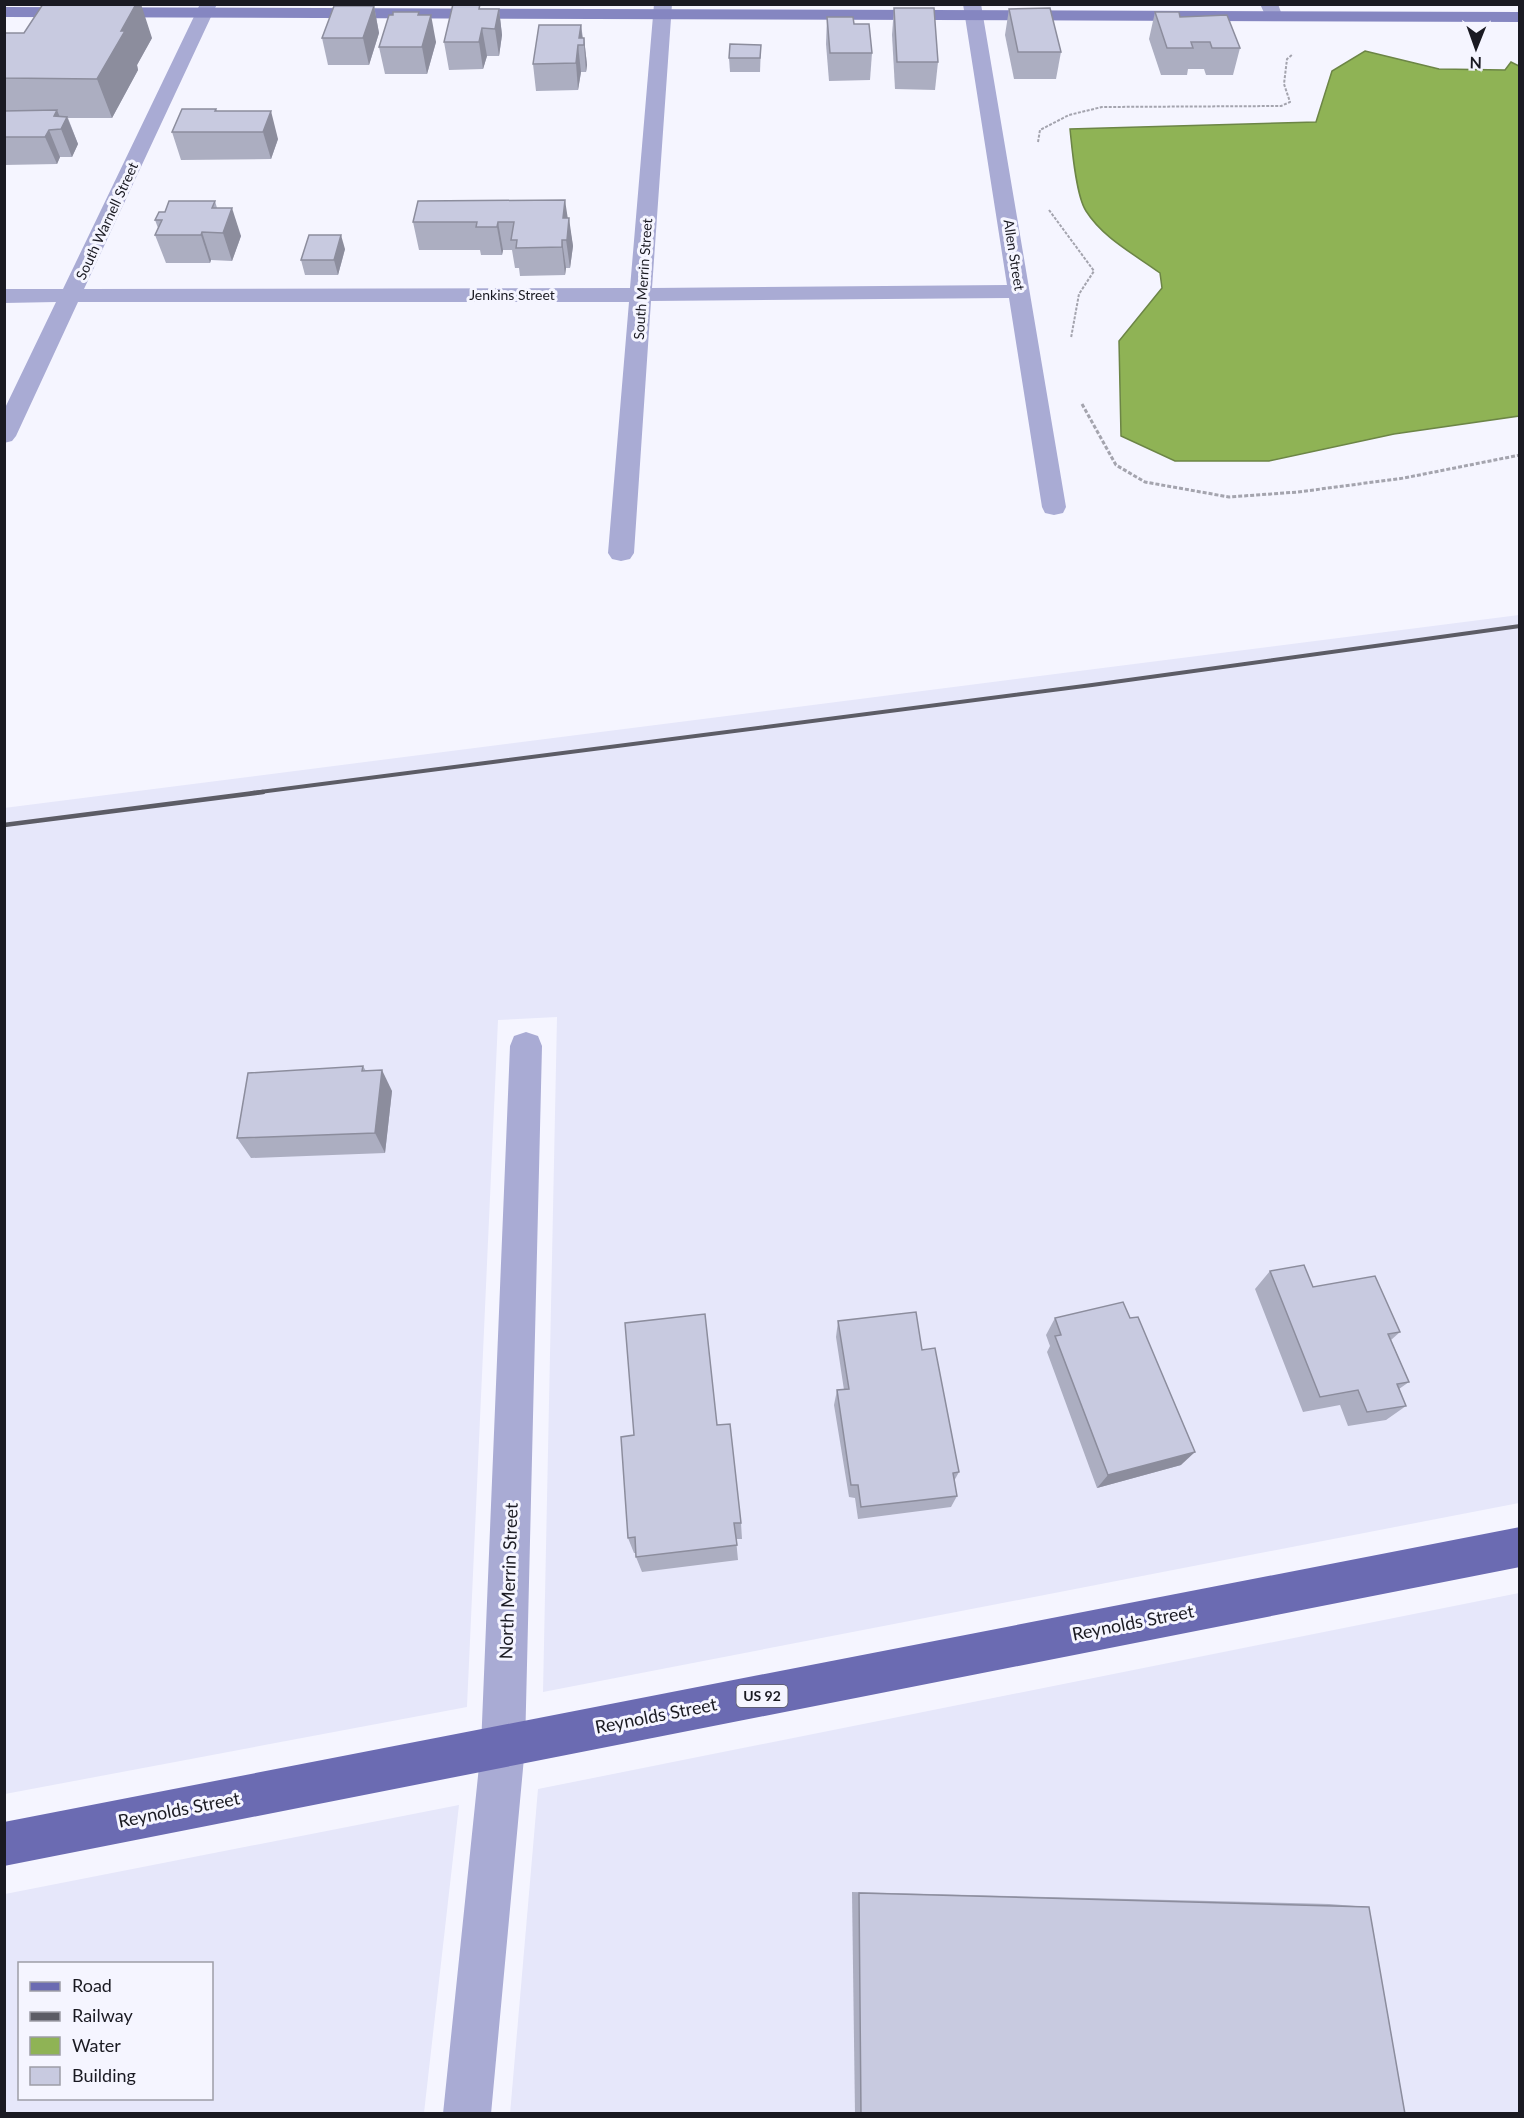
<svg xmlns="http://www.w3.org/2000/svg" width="1524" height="2118" font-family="Lato,sans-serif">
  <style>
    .built { fill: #e6e7fa; fill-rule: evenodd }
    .water { fill: #8fb355; stroke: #6c8546; stroke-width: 1.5 }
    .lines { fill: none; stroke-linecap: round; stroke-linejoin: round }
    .path-far1 { stroke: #a4a4ae; stroke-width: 2; stroke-dasharray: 3 1.5; stroke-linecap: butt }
    .path { stroke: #a4a4ae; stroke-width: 3; stroke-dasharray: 4 2; stroke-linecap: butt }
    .street { fill: #a9abd4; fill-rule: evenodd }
    .secondary { fill: #8586c1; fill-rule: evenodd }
    .primary { fill: #6b6bb2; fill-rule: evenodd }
    .rail-far1 { stroke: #5c5c65; stroke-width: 4 }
    .rail { stroke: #5c5c65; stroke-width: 4.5 }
    .wall { fill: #acaec1 }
    .shaded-wall { fill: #8c8d9d }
    .building { fill: #c8cae0; stroke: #8c8d9d; stroke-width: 1.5 }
    .labels { text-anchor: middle; stroke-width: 6; stroke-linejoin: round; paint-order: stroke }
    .far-street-label { font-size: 14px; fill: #1a1a22; stroke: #f5f5ff }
    .shield { fill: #f5f5ff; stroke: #5c5c64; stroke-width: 1.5 }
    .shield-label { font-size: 14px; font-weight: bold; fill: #1a1a22 }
    .near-street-label { font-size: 18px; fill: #1a1a22; stroke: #f5f5ff }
  </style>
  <rect width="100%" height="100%" fill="#f5f5ff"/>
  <g class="built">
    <polygon points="1519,615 1519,1503 543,1692 557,1017 498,1020 467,1707 5,1794 4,808"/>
    <polygon points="1519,1593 1519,2113 510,2114 538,1789"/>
    <path d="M459,1805L424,2113H5V1894ZM20,1964H212V2098H20Z"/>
  </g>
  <path class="water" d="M1365,51L1439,69L1505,70L1511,62L1519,66V416L1394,434L1269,461H1175L1121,436L1119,341L1162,288L1160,273C1134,254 1103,238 1086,211C1076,196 1072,148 1070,129L1316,122L1332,71Z"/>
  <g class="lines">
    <g class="path-far1">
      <polyline points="1038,142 1040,130 1069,115 1102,107 1281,106 1290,102 1284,84 1287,59 1293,54"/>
      <polyline points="1049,210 1094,271 1079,294 1071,338"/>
    </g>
    <polyline class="path" points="1082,404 1116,465 1145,482 1229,497 1298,492 1404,478 1520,455"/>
    <g class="street">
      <polygon points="200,4 217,4 84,289 630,288 654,4 672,4 652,288 1007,285 963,4 981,4 1066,507 1063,513 1054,515 1045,513 1042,507 1009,298 651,301 634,553 630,559 621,561 612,559 608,553 629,302 78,302 16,436 12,441 4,443 4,410 56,302 4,303 4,289 63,289"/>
      <polygon points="1260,4 1278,4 1282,15 1279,19 1267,19"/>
      <polygon points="526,1032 538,1036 542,1046 525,1747 491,2114 443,2114 481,1747 510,1046 514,1036"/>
    </g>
    <polygon class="secondary" points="4,7 1520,12 1520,22 4,17"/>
    <polygon class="primary" points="1520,1527 1520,1567 4,1866 4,1822"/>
    <polyline class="rail-far1" points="252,793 1092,685 1520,626"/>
    <polyline class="rail" points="4,825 263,792"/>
  </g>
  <g class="wall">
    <polygon points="374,6 379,33 369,65 328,65 322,38"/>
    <polygon points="894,8 938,62 935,90 895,89 892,35"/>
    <polygon points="481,9 499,9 502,35 499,56 487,56 483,69 449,70 444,42"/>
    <polygon points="1009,9 1061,52 1056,79 1014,79 1005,35"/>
    <polygon points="419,12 419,15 436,42 427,74 385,74 379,47"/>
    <polygon points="1155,12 1180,17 1240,48 1233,75 1206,75 1204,69 1188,69 1187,75 1161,75 1149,39"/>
    <polygon points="827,17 854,24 872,53 870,80 829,81 826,44"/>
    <polygon points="581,25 583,38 584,38 587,65 586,72 581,72 578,90 536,91 533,64"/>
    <polygon points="4,33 152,38 137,65 138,70 112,118 68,118 78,144 72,157 60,157 57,164 4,165"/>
    <polygon points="761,45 760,72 730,72 729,58"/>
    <polygon points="216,109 217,111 278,139 271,159 181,160 172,132"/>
    <polygon points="215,201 217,208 241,236 232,261 211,260 210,263 166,263 155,235 158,228 155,220 165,212"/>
    <polygon points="568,218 573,246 570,268 566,268 565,275 520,276 519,268 515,268 512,250 503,250 502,255 481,255 480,250 419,250 413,222"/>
    <polygon points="345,249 338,275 305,275 301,260"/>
    <polygon points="363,1066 366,1071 392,1091 385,1153 251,1158 237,1138"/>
    <polygon points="1270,1271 1313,1287 1400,1332 1391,1340 1409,1382 1399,1389 1406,1406 1386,1420 1348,1426 1340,1405 1303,1412 1255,1289"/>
    <polygon points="1055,1318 1181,1465 1097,1488 1047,1352 1050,1346 1046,1335"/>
    <polygon points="838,1321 922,1350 959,1472 954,1481 957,1496 951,1507 858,1519 855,1498 849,1497 834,1405 837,1390 844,1390 836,1337"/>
    <polygon points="717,1425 741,1523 742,1539 736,1539 738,1560 642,1572 636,1557 636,1553 634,1553 628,1538"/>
    <polygon points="852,1892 1329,1904 1369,1907 1405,2114 855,2114"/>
  </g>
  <g class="shaded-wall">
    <polygon points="136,4 141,4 152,38 137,65 138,70 112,118 97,79 121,31"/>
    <polygon points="374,6 379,33 369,65 363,38"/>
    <polygon points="499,9 502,35 499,56 495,29"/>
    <polygon points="431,15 436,42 427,74 422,47"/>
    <polygon points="581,25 583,45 579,38"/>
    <polygon points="482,28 487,56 483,69 479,42"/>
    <polygon points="584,38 587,65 586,72 584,45"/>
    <polygon points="578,45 581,72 578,90 576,63"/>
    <polygon points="57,110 63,125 67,117 78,144 72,157 61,129 54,116"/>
    <polygon points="271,111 278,139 271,159 263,132"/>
    <polygon points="49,130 60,157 57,164 45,137"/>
    <polygon points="565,200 569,226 569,218 573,246 570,268 563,218"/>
    <polygon points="232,208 241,236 232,261 223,233"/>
    <polygon points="498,222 503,250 502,255 497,227"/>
    <polygon points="202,232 211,260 210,263 201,235"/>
    <polygon points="341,235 345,249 338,275 334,260"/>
    <polygon points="562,240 566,268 565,275 562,247"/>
    <polygon points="382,1070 392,1091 385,1153 375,1133"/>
    <polygon points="1195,1452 1181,1465 1097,1488 1108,1475"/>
  </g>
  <g class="building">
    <polygon points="43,4 136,4 121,31 125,31 97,79 4,78 4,33 24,33"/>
    <polygon points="453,4 480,4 479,9 499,9 495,29 482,28 479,42 444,42"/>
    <polygon points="334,6 374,6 363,38 322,38"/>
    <polygon points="894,8 934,8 938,62 897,62"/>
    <polygon points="1050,8 1061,52 1018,52 1009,9"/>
    <polygon points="393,12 419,12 418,15 431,15 422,47 379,47 389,15 393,15"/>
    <polygon points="1155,12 1179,12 1180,17 1227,15 1240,48 1212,48 1210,42 1191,42 1193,48 1167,48"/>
    <polygon points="827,17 853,17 854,24 869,24 872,53 830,53"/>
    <polygon points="539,25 581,25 579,38 584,38 584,45 578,45 576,63 533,64"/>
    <polygon points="730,44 761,45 760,58 729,58"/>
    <polygon points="182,109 216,109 215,111 271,111 263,132 172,132"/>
    <polygon points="57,110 54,116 67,117 61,129 49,130 45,137 4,137 4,111"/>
    <polygon points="565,200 563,218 569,218 567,240 562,240 562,247 516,248 517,240 511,240 514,222 498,222 497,227 476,227 477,222 413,222 418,201"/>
    <polygon points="169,201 215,201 212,208 232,208 223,233 202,232 201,235 155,235 162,220 155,220 159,212 165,212"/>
    <polygon points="309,235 341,235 334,260 301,260"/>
    <polygon points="363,1066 362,1071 382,1070 375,1133 237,1138 248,1073"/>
    <polygon points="1304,1265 1313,1287 1375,1276 1400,1332 1388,1334 1409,1382 1397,1384 1406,1406 1367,1412 1358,1390 1320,1397 1270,1271"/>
    <polygon points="1123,1302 1130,1318 1138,1317 1195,1452 1108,1475 1055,1336 1061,1335 1055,1318"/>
    <polygon points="916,1312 922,1350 935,1348 959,1472 953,1473 957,1496 861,1507 858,1485 851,1485 837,1390 849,1389 838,1321"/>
    <polygon points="705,1314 717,1425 730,1424 741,1523 734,1523 737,1545 636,1557 635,1537 628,1538 621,1437 634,1435 625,1323"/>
    <polygon points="859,1893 1369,1907 1405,2114 861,2114"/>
  </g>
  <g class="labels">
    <g class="far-street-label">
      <text transform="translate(107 221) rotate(-65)" y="5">South Warnell Street</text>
      <text transform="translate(1014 255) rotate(81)" y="5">Allen Street</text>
      <text transform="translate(643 279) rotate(-86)" y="5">South Merrin Street</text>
      <text x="512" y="300">Jenkins Street</text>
    </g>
    <rect class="shield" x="736.5" y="1685" width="51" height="22" rx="4.5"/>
    <g class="shield-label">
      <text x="762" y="1701">US 92</text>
    </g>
    <g class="near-street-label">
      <text transform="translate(509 1581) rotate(-88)" y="6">North Merrin Street</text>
      <text transform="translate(1133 1623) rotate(-11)" y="6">Reynolds Street</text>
      <text transform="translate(656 1716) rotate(-11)" y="6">Reynolds Street</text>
      <text transform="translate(179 1810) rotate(-11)" y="6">Reynolds Street</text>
    </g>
  </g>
  <rect width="1524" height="2118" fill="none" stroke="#1a1a22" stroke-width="12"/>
  <rect x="18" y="1962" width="195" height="138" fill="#f5f5ff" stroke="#9d9da7" stroke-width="1.5"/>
  <rect x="30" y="1982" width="30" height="9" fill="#6b6bb2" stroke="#9d9da7" stroke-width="1.5"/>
  <text x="72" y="1992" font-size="18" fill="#1a1a22">Road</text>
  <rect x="30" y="2012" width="30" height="9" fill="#5c5c65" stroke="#9d9da7" stroke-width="1.5"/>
  <text x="72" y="2022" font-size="18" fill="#1a1a22">Railway</text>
  <rect x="30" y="2037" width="30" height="18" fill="#8fb355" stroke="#9d9da7" stroke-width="1.5"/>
  <text x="72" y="2052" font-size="18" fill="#1a1a22">Water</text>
  <rect x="30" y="2067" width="30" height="18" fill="#c8cae0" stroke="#9d9da7" stroke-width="1.5"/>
  <text x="72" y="2082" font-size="18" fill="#1a1a22">Building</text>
  <g transform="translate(1476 48) rotate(181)" stroke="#f5f5ff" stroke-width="4.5" paint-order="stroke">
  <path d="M0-4.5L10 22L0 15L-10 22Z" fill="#1a1a22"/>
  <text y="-9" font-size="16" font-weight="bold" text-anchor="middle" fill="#1a1a22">N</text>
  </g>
</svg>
